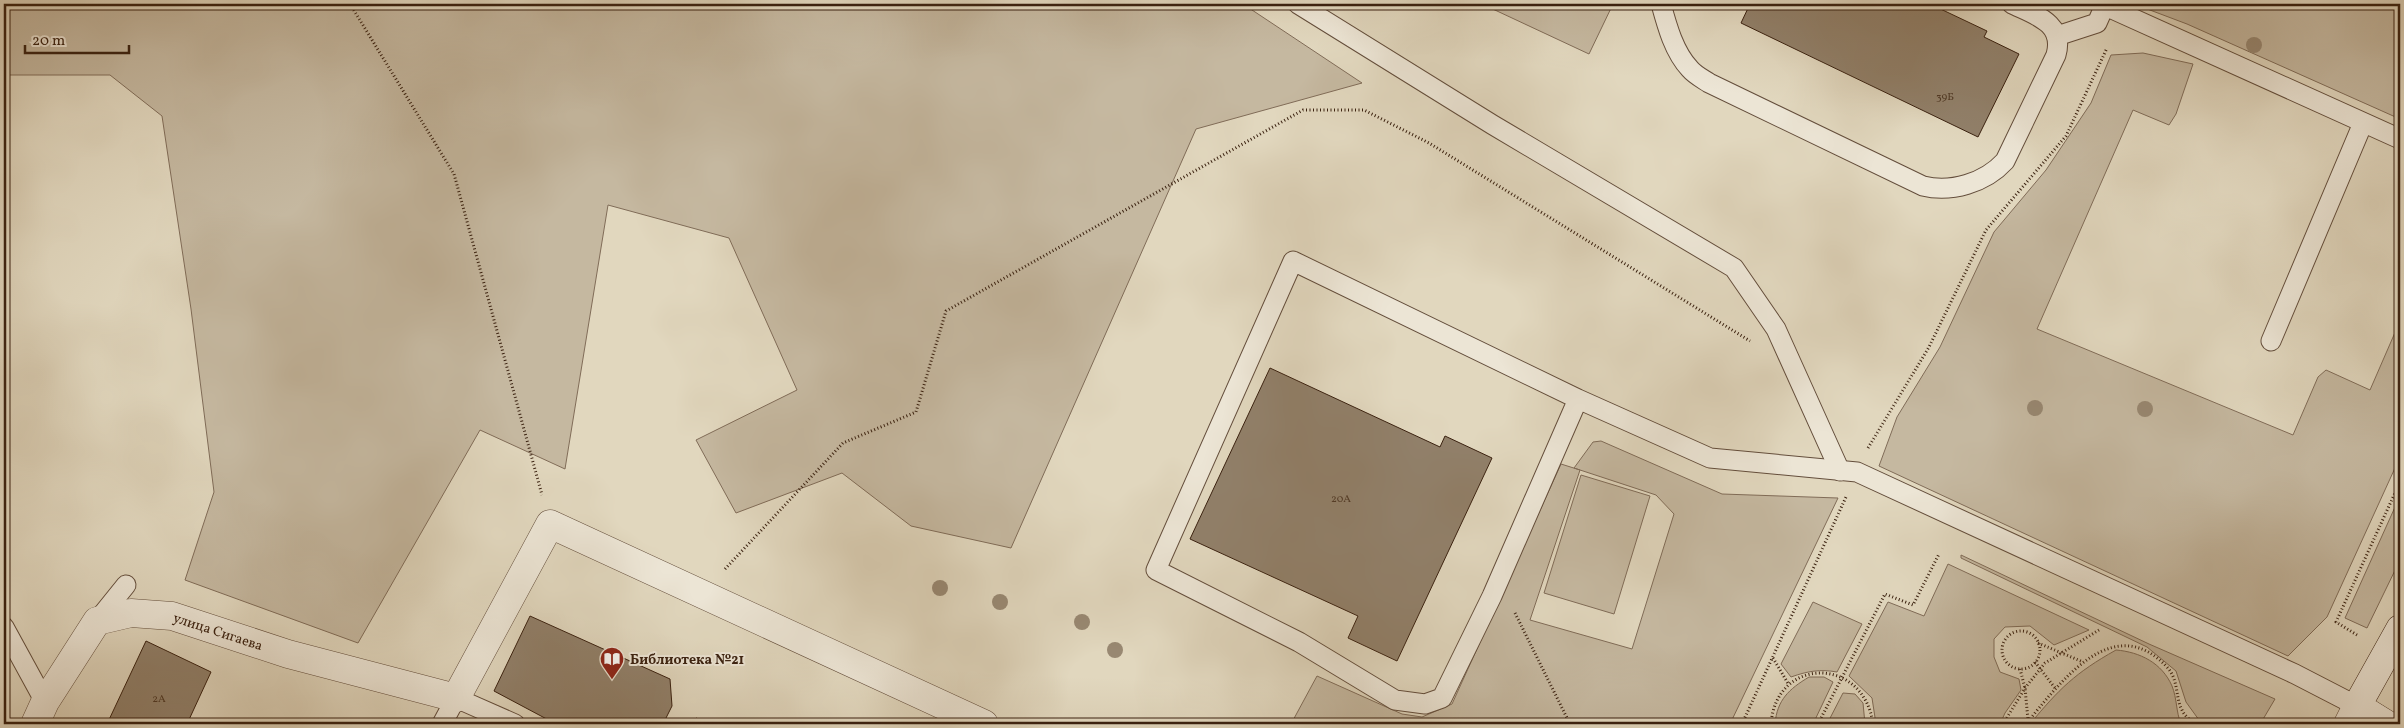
<svg xmlns="http://www.w3.org/2000/svg" width="2404" height="728" font-family="Vollkorn,serif">
  <style>
    .green { fill: #c5b8a0; stroke: #806c58 }
    .building { fill: #91806a; stroke: #3a2110 }
    .lines { fill: none; stroke-linecap: round; stroke-linejoin: round }
    .lane-casing { stroke: #644e3c; stroke-width: 21 }
    .street-casing { stroke: #644e3c; stroke-width: 29 }
    .secondary-casing { stroke: #3a2110; stroke-width: 29 }
    .path { stroke: #3a2110; stroke-width: 3; stroke-dasharray: 1 2.5; stroke-linecap: butt }
    .lane { stroke: #ece5d5; stroke-width: 19 }
    .street { stroke: #ece5d5; stroke-width: 28 }
    .secondary { stroke: #ece5d5; stroke-width: 28 }
    .tree { fill: #988872 }
    .labels { text-anchor: middle; stroke-width: 4; stroke-linejoin: round; paint-order: stroke }
    .number-label { font-size: 11px; fill: #503926 }
    .street-label { font-size: 14px; fill: #3a2110; stroke: #ece5d5 }
    .poi-label { font-size: 14px; font-weight: bold; fill: #3a2110; stroke: #ece5d5; text-anchor: start }
  </style>
  <rect width="100%" height="100%" fill="#e1d7be"/>
  <filter id="stains"><feTurbulence type="fractalNoise" baseFrequency=".004" numOctaves="4"/><feColorMatrix values="0 0 0 0 .2 0 0 0 0 .09 0 0 0 0 .02 0 0 0 .5 -.17"/></filter>
  <radialGradient id="worn" r=".72"><stop offset=".6" stop-color="#630" stop-opacity="0"/><stop offset="1" stop-color="#630" stop-opacity=".3"/></radialGradient>
  <g class="green">
    <polygon points="4,4 1243,4 1362,83 1196,129 1011,548 911,526 842,473 736,513 696,440 797,390 729,238 608,205 565,469 480,430 358,643 185,580 214,492 191,309 162,116 110,75 5,75 4,77"/>
    <polygon points="1482,4 1613,4 1589,54"/>
    <polygon points="2134,4 2400,4 2400,119 2187,24"/>
    <polygon points="2143,53 2193,64 2176,114 2169,125 2133,110 2037,329 2293,435 2318,377 2326,370 2370,390 2400,321 2400,457 2327,617 2288,656 1879,466 1897,417 1940,347 1994,232 2046,170 2091,103 2111,55"/>
    <polygon points="1601,441 1722,494 1838,498 1730,724 1291,724 1317,676 1402,714 1422,717 1452,704 1561,464 1580,470 1530,620 1632,649 1674,514 1656,495 1574,468 1593,442"/>
    <polygon points="1581,475 1650,496 1614,614 1544,593"/>
    <polygon points="2400,496 2400,560 2367,628 2345,618"/>
    <polygon points="1961,555 2149,644 2275,699 2262,721 2255,724 2214,724 2199,720 2186,702 2176,671 2147,647 1961,558"/>
    <polygon points="1948,564 2089,630 2054,645 2030,626 2005,627 1994,639 1994,657 2000,672 2019,679 2021,690 2005,713 2000,724 1876,724 1872,698 1849,676 1888,602 1924,616"/>
    <path d="M1813,602L1862,624L1837,672C1820,669 1808,671 1791,677L1781,664Z"/>
    <path d="M2116,650C2140,652 2162,663 2172,686C2177,698 2176,712 2181,724H2030C2059,689 2075,673 2116,650Z"/>
    <path d="M1809,677H1824L1833,682L1813,724H1775C1777,700 1789,689 1809,677Z"/>
    <polygon points="1843,693 1855,694 1863,703 1865,724 1827,724"/>
  </g>
  <g class="building">
    <polygon points="1750,4 1930,4 1987,31 1984,37 2019,54 1978,137 1741,23"/>
    <polygon points="1270,368 1440,447 1445,436 1492,458 1397,661 1348,638 1358,616 1190,539"/>
    <polygon points="530,616 670,679 672,706 663,724 556,724 494,691"/>
    <polygon points="146,641 211,672 187,724 107,724"/>
    <polygon points="696,718 710,724 693,724"/>
  </g>
  <g class="lines">
    <defs>
      <g id="lane">
        <polyline points="1298,4 1493,125 1734,268 1776,329 1840,471"/>
        <path d="M1661,4C1667,26 1674,52 1690,69C1695,75 1703,79 1709,83L1923,186C1951,193 1985,183 2005,161L2056,55C2065,23 2035,15 2012,4"/>
        <polyline points="2101,4 2400,139"/>
        <polyline points="2057,36 2097,23 2105,5"/>
        <polyline points="2271,341 2363,123"/>
        <polyline points="1578,399 1492,596 1442,698 1425,704 1395,700 1299,642 1156,570 1293,261 1578,399 1710,458 1857,472 2295,674 2357,706"/>
        <polyline points="97,621 126,585"/>
        <polyline points="4,627 45,702"/>
        <polyline points="442,724 456,698 515,724"/>
      </g>
      <g id="street">
        <path id="s1" d="M35,724L45,702L97,621L131,613L172,616L288,654L456,698L550,524L984,724"/>
        <polyline points="2348,724 2357,706"/>
      </g>
      <polyline id="secondary" points="2386,724 2357,706 2400,629"/>
    </defs>
    <use href="#lane" class="lane-casing"/>
    <use href="#street" class="street-casing"/>
    <use href="#secondary" class="secondary-casing"/>
    <g class="path">
      <polyline points="350,4 454,174 542,495"/>
      <polyline points="4,5 4,4"/>
      <polyline points="1868,448 1929,347 1986,230 2066,136 2107,48"/>
      <polyline points="725,569 843,443 916,412 946,311 1303,110 1364,110 1429,143 1750,341"/>
      <polyline points="1515,613 1570,724"/>
      <circle cx="2021" cy="650" r="19"/>
      <polyline points="2357,635 2336,622 2400,482"/>
      <polyline points="2038,643 2083,662"/>
      <polyline points="1773,658 1789,685"/>
      <polyline points="2035,662 2055,688"/>
      <polyline points="2020,669 2025,688 2028,720"/>
      <polyline points="1742,724 1846,497"/>
      <polyline points="1749,724 1771,721"/>
      <path d="M1771,724C1776,656 1864,656 1873,724"/>
      <polyline points="1818,724 1885,594 1913,605 1939,554"/>
      <polyline points="2003,724 2025,688 2045,663 2099,630"/>
      <path d="M2026,724C2059,684 2113,609 2167,667C2179,680 2175,697 2182,710C2184,715 2190,720 2194,724"/>
    </g>
    <use href="#lane" class="lane"/>
    <use href="#street" class="street"/>
    <use href="#secondary" class="secondary"/>
  </g>
  <g class="tree">
    <circle cx="2254" cy="45" r="8"/>
    <circle cx="2035" cy="408" r="8"/>
    <circle cx="2145" cy="409" r="8"/>
    <circle cx="940" cy="588" r="8"/>
    <circle cx="1000" cy="602" r="8"/>
    <circle cx="1082" cy="622" r="8"/>
    <circle cx="1115" cy="650" r="8"/>
  </g>
  <defs>
    <symbol id="library-pin" viewBox="-11 -11 22 30"><path d="M0 17L-7.5 6A9.5 9.5 0 1 1 7.5 6Z" fill="#8f2418" stroke="#ece5d5"/><path d="M-6-4Q-3-5.5-.7-3.5V5Q-3 3-6 4ZM6-4Q3-5.5 .7-3.5V5Q3 3 6 4Z" fill="#fff"/></symbol>
  </defs>
  <g fill-rule="evenodd">
    <use href="#library-pin" x="598" y="645" width="28" height="38"/>
  </g>
  <g class="labels">
    <g class="number-label">
      <text x="1945" y="100">39Б</text>
      <text x="1341" y="502">20А</text>
      <text x="159" y="702">2А</text>
    </g>
    <g class="street-label">
      <text dy="5" stroke="none"><textPath href="#s1" startOffset="245">улица Сигаева</textPath></text>
    </g>
    <g class="poi-label">
      <text x="630" y="664">Библиотека №21</text>
    </g>
  </g>
  <rect width="2404" height="728" fill="none" stroke="#e1d7be" stroke-width="20"/>
  <rect x="5" y="5" width="2394" height="718" fill="none" stroke="#3a2110" stroke-width="2.5"/>
  <rect x="10" y="10" width="2384" height="708" fill="none" stroke="#3a2110"/>
  <path d="M25 45v8h104v-8" fill="none" stroke="#3a2110" stroke-width="2.5"/>
  <text x="32" y="45" font-size="15" fill="#3a2110" stroke="#ece5d5" stroke-width="4" paint-order="stroke">20 m</text>
  <rect width="100%" height="100%" filter="url(#stains)"/>
  <rect width="100%" height="100%" fill="url(#worn)"/>
</svg>
